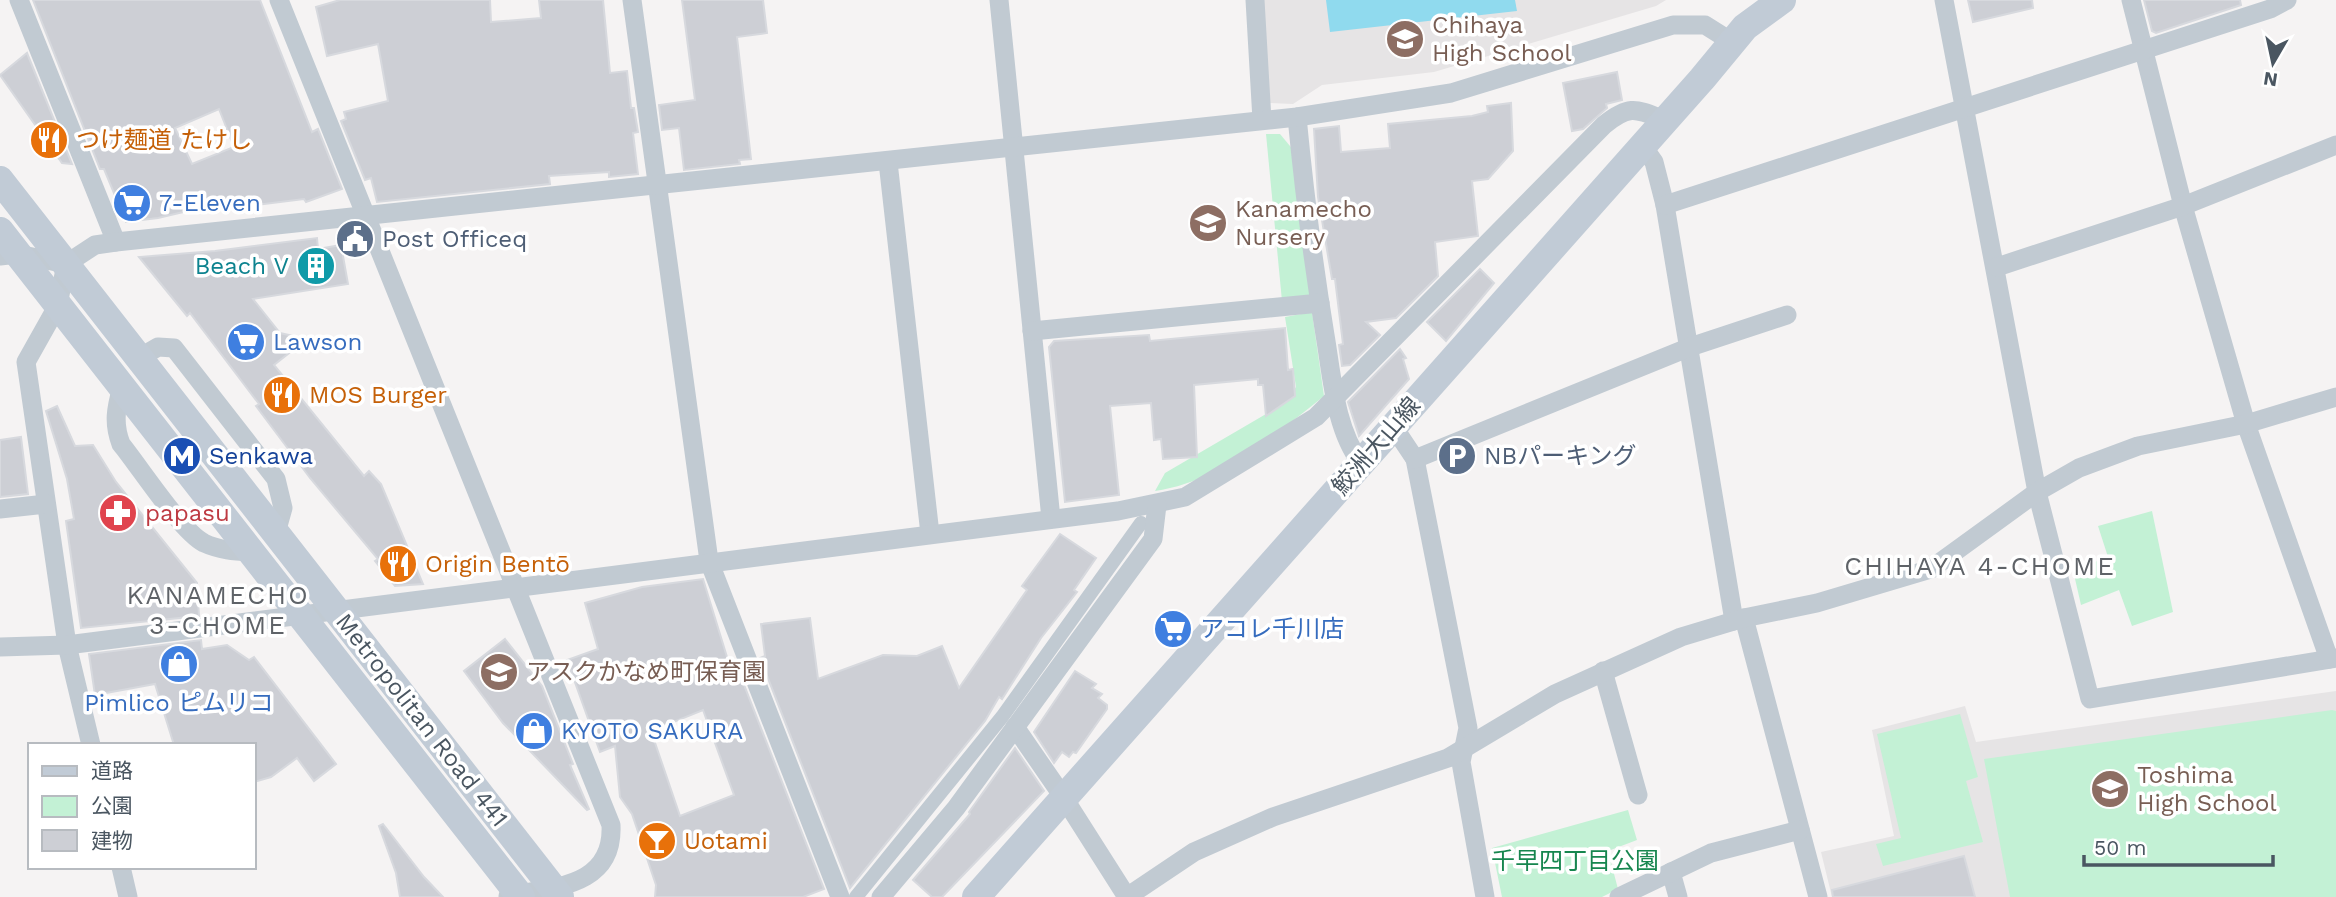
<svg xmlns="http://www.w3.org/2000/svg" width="2336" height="897" font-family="'Work Sans','Noto Sans JP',sans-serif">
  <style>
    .education { fill: #e6e4e5 }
    .green { fill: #c3f1d5 }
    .water { fill: #90daee }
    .building { fill: #cdcfd5; stroke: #d7d9de; stroke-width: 2; fill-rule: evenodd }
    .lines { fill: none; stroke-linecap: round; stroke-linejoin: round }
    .pedestrian { stroke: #c1cad2; stroke-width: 14 }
    .minor { stroke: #c1cad2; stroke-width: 19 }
    .secondary { stroke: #c1cbd6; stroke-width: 28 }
    .labels { text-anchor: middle; stroke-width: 7; stroke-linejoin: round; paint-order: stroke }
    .education-label { font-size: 24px; fill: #785e54; stroke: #fff; text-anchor: start }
    .food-label { font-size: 24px; fill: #c56008; stroke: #fff; text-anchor: start }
    .shop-label { font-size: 24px; fill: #366cbe; stroke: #fff; text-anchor: start }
    .service-label { font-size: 24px; fill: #4e5e75; stroke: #fff; text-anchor: start }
    .culture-label { font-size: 24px; fill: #0d838f; stroke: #fff; text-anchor: end }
    .street-label { font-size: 24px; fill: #4a5661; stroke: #fff }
    .transit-label { font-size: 24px; fill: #164399; stroke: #fff; text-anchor: start }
    .health-label { font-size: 24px; fill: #be3a42; stroke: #fff; text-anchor: start }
    .park-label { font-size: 24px; fill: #17864f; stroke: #fff }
    .neighbourhood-label { font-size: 26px; letter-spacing: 2px; fill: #5f6368; stroke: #fff }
  </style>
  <rect width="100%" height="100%" fill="#f5f3f3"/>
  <g class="education">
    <polygon points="1262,0 1666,0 1656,6 1434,72 1322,85 1293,104 1269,103"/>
    <polygon points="2336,691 2336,897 1832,897 1821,852 1894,836 1872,730 1965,706 1976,742"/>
  </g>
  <g class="green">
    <polygon points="1266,134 1280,134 1295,152 1310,298 1282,301"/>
    <path d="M1312,312L1324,396C1277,434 1216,483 1155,491L1165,473L1285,403L1296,387L1285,317Z"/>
    <polygon points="2152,511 2173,612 2132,626 2119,590 2081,605 2073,570 2108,557 2098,526"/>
    <polygon points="2332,710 2336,711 2336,897 2010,897 1984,759"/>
    <polygon points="1960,714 1978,777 1966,781 1983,842 1883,866 1876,844 1901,838 1877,734"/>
    <polygon points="1628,810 1637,840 1608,851 1618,889 1602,897 1502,897 1492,848"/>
  </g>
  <polygon class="water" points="1326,0 1515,0 1517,11 1330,32"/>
  <g class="building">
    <path d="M33,0H260L312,132L318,129L342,189L306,202L304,199L233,208L230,201L158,218L126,222L104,169H100ZM219,109L234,147L192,164L175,128Z"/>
    <polygon points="340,0 490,0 491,22 541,18 539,0 603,0 610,73 627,71 631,108 634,108 638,132 633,133 638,174 609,177 609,172 549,176 550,184 377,202 371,178 365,180 341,121 346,119 344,112 388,101 378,44 327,56 316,7"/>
    <polygon points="682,0 763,0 767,33 737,37 751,159 739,160 740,164 684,170 679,128 662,130 659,105 695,100"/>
    <polygon points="1968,0 2032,0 2033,8 1973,22"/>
    <polygon points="2144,0 2240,0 2241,5 2156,33 2152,31"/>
    <polygon points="27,53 72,164 62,163 0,75"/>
    <polygon points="1617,72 1622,100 1606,104 1607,108 1583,129 1572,131 1563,83"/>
    <polygon points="1511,103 1513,151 1488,179 1472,181 1478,236 1435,242 1438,276 1396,318 1366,322 1380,335 1350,365 1342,366 1339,345 1343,344 1335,279 1332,279 1318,197 1314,129 1339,126 1341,152 1390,148 1388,124 1472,116 1488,112 1487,106"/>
    <polygon points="317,238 318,249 341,245 348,284 253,299 280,333 307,339 274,365 364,476 369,471 381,484 423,584 395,586 375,561 378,559 310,478 256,406 259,404 190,313 187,316 139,257 215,251"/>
    <polygon points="1480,269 1494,283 1446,341 1427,322"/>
    <polygon points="1285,328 1288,370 1293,369 1295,396 1266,416 1263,385 1258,385 1258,379 1194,385 1197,457 1163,459 1161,439 1154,440 1151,403 1110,406 1119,495 1065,502 1049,347 1054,341 1149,335 1150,341"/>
    <polygon points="1400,349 1406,358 1403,359 1409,379 1359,436 1348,402"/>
    <polygon points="57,406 75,446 93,445 116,482 197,583 199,616 81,628 66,521 74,519 67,479 46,411"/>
    <polygon points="21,437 28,494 0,497 0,440"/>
    <polygon points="1060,534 1096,558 1074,590 1077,592 1041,638 1002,699 999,697 985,721 850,888 760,658 765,656 761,624 810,618 818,679 883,655 917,656 942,646 959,688 1027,590 1022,586"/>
    <path d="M703,579L731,670L737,667L824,889L803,897H655L656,885L632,814L620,797L615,746L600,752L567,660L598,649L585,603L642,587ZM703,710L734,795L680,816L651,731Z"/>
    <polygon points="505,639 542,686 573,764 570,765 589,809 587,810 503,723 464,671"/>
    <polygon points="201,640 202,649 227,645 249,660 254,657 336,764 314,781 297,758 271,777 254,782 254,745 174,745 155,684 95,695 89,654"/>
    <polygon points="1075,671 1096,684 1092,688 1102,694 1098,698 1107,705 1107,709 1076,753 1073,752 1069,757 1062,752 1054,763 1034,732"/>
    <polygon points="1015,748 1044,791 942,897 932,897 913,880 970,814 969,812"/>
    <polygon points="383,824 424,877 443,897 400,897 396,873 379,826"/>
    <polygon points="1964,856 1975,897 1833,897 1832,890"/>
  </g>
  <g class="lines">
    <polyline class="pedestrian" points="856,897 1002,717 1141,523"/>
    <g class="minor">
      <polyline points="19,0 116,242"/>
      <path d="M279,0L611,825C614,887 554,887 508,896"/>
      <polyline points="632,0 709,561 840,897"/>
      <polyline points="999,0 1051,519"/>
      <polyline points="1255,0 1262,120"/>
      <polyline points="1944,0 2037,492 2090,699 2336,658"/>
      <polyline points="2131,0 2183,206 2246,424 2329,659"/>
      <path d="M1297,117C1304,190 1313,262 1325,335C1332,376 1335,429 1361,463"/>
      <polyline points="1642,145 1654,162 1665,205 1734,621"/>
      <polyline points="888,162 930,534"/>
      <polyline points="1665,205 2270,9 2287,0"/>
      <polyline points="0,256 18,254 66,264 95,245 116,242 1297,117 1451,93 1673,25 1705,25 1732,42"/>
      <polyline points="66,264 58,305 26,362 67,645 91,745"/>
      <polyline points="1997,267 2183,206 2336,145"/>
      <polyline points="1032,331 1320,303"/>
      <polyline points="139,358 158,347 174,348 276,479 283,508 276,533"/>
      <path d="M122,387C116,408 113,423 121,444C139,466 181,531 204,543C219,550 235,551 251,552"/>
      <polyline points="1393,426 1415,459 1468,728 1461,762 1485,897"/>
      <polyline points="1415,459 1690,347 1787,315"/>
      <polyline points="0,509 46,504"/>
      <polyline points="1744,618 1818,897"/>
      <path d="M0,647L67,645L1118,511L1185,497L1316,417L1604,125C1630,104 1636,109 1665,120"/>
      <polyline points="1603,671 1638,795"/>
      <polyline points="1015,727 1064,798 1127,897"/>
      <polyline points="121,867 128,897"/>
      <polyline points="1671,872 1678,897"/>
      <polyline points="881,897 956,808 1153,539 1157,505"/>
      <polyline points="1127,897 1194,852 1273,817 1448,758 1555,694 1681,637 1744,618 1817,603 1931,569 2037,492 2079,468 2138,446 2246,424 2336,397"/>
      <polyline points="1619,897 1711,853 1800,830"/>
    </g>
    <g class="secondary">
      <polyline points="0,180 560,897"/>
      <polyline points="0,231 521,897"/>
      <polyline points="976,897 1702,79 1745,27 1782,0"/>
    </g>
  </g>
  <defs>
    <symbol id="school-disc" viewBox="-11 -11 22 22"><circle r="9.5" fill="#8d6e63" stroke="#fff"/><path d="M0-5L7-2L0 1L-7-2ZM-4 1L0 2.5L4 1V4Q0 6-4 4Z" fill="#fff"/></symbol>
    <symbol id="restaurant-disc" viewBox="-11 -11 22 22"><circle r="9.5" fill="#e8710a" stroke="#fff"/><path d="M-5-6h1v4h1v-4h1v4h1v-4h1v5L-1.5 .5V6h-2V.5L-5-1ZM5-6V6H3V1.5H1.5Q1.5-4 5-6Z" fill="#fff"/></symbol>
    <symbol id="supermarket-disc" viewBox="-11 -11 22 22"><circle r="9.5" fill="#3f7fe0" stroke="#fff"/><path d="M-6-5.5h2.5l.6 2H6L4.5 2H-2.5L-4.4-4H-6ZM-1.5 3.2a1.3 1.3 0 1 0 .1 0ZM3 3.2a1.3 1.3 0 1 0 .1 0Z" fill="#fff"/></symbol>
    <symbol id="civic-disc" viewBox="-11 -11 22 22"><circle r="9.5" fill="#5c6f8a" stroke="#fff"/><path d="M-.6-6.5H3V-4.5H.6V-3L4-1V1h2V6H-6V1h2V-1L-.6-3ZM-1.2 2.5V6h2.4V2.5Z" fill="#fff"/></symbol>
    <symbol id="building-disc" viewBox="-11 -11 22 22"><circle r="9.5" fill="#0f9aa8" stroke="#fff"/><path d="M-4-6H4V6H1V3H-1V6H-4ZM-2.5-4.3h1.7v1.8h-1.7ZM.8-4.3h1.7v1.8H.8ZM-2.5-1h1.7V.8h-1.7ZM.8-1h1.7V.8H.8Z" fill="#fff"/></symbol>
    <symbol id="metro-disc" viewBox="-11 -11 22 22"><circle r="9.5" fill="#1a4fb4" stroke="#fff"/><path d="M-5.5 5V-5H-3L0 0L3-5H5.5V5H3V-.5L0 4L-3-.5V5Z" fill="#fff"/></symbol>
    <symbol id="parking-disc" viewBox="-11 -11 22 22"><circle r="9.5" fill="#5c6f8a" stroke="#fff"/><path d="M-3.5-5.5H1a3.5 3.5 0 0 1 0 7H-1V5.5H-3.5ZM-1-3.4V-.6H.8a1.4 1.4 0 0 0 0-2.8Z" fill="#fff"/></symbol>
    <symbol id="pharmacy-disc" viewBox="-11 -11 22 22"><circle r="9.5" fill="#e0444e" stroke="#fff"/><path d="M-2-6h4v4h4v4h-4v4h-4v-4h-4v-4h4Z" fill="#fff"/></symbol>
    <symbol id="shop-disc" viewBox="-11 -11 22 22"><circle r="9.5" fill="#3f7fe0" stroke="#fff"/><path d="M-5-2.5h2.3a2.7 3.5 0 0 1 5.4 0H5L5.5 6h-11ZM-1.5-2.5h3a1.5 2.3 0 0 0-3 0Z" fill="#fff"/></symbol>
    <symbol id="bar-disc" viewBox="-11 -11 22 22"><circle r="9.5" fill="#e8710a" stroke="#fff"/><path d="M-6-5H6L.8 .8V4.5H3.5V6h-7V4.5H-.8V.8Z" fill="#fff"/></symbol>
  </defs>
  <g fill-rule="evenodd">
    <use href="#school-disc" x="1383" y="17" width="44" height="44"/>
    <use href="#restaurant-disc" x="27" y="118" width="44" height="44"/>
    <use href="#supermarket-disc" x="110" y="181" width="44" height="44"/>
    <use href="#school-disc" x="1186" y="201" width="44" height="44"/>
    <use href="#civic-disc" x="333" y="217" width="44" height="44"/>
    <use href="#building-disc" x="294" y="244" width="44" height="44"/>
    <use href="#supermarket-disc" x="224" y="320" width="44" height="44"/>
    <use href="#restaurant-disc" x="260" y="373" width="44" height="44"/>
    <use href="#metro-disc" x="160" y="434" width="44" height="44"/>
    <use href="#parking-disc" x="1435" y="434" width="44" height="44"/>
    <use href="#pharmacy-disc" x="96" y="491" width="44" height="44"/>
    <use href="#restaurant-disc" x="376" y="542" width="44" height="44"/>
    <use href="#supermarket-disc" x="1151" y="607" width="44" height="44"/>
    <use href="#shop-disc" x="157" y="642" width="44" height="44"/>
    <use href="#school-disc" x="477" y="650" width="44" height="44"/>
    <use href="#shop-disc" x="512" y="709" width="44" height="44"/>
    <use href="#school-disc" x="2088" y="767" width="44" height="44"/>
    <use href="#bar-disc" x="635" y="819" width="44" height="44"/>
  </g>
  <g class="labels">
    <g class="education-label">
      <text x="1432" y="33">Chihaya<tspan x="1432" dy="28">High School</tspan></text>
      <text x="1235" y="217">Kanamecho<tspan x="1235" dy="28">Nursery</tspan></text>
      <text x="526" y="680">アスクかなめ町保育園</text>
      <text x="2137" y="783">Toshima<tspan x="2137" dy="28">High School</tspan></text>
    </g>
    <g class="food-label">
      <text x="76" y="148">つけ麺道 たけし</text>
      <text x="309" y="403">MOS Burger</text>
      <text x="425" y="572">Origin Bentō</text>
      <text x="684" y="849">Uotami</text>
    </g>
    <g class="shop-label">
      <text x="159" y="211">7-Eleven</text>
      <text x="273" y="350">Lawson</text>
      <text x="1200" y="637">アコレ千川店</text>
      <text x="179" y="711" text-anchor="middle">Pimlico ピムリコ</text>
      <text x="561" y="739">KYOTO SAKURA</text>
    </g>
    <g class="service-label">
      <text x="382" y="247">Post Officeq</text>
      <text x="1484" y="464">NBパーキング</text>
    </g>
    <g class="culture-label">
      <text x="289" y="274">Beach V</text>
    </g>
    <g class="street-label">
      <text transform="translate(1376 446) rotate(-49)" y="8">鮫洲大山線</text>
      <text transform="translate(422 720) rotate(52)" y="8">Metropolitan Road 441</text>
    </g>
    <g class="transit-label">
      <text x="209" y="464">Senkawa</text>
    </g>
    <g class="health-label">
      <text x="145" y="521">papasu</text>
    </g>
    <g class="park-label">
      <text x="1575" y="869">千早四丁目公園</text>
    </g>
    <g class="neighbourhood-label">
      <text x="1980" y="575">CHIHAYA 4-CHOME</text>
      <text x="218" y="604">KANAMECHO<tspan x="218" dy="30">3-CHOME</tspan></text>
    </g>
  </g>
  <rect x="28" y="743" width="228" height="126" fill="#ffffff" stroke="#b7bbc0" stroke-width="2"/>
  <rect x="42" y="766" width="35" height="10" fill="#c1cbd6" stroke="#b7bbc0" stroke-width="2"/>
  <text x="91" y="778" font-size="21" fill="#4a5661">道路</text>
  <rect x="42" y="796" width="35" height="21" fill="#c3f1d5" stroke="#b7bbc0" stroke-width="2"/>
  <text x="91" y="813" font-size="21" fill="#4a5661">公園</text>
  <rect x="42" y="830" width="35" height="21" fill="#cdcfd5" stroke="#b7bbc0" stroke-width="2"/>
  <text x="91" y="848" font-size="21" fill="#4a5661">建物</text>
  <g transform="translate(2273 63) rotate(189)" stroke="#ffffff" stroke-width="5" paint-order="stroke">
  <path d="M0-5L12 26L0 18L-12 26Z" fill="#4a5661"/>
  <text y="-10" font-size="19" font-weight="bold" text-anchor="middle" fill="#4a5661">N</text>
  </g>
  <path d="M2084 855v10h189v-10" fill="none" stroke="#4a5661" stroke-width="3.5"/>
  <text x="2094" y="855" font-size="21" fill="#4a5661" stroke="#ffffff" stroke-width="5" paint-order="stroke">50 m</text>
</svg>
